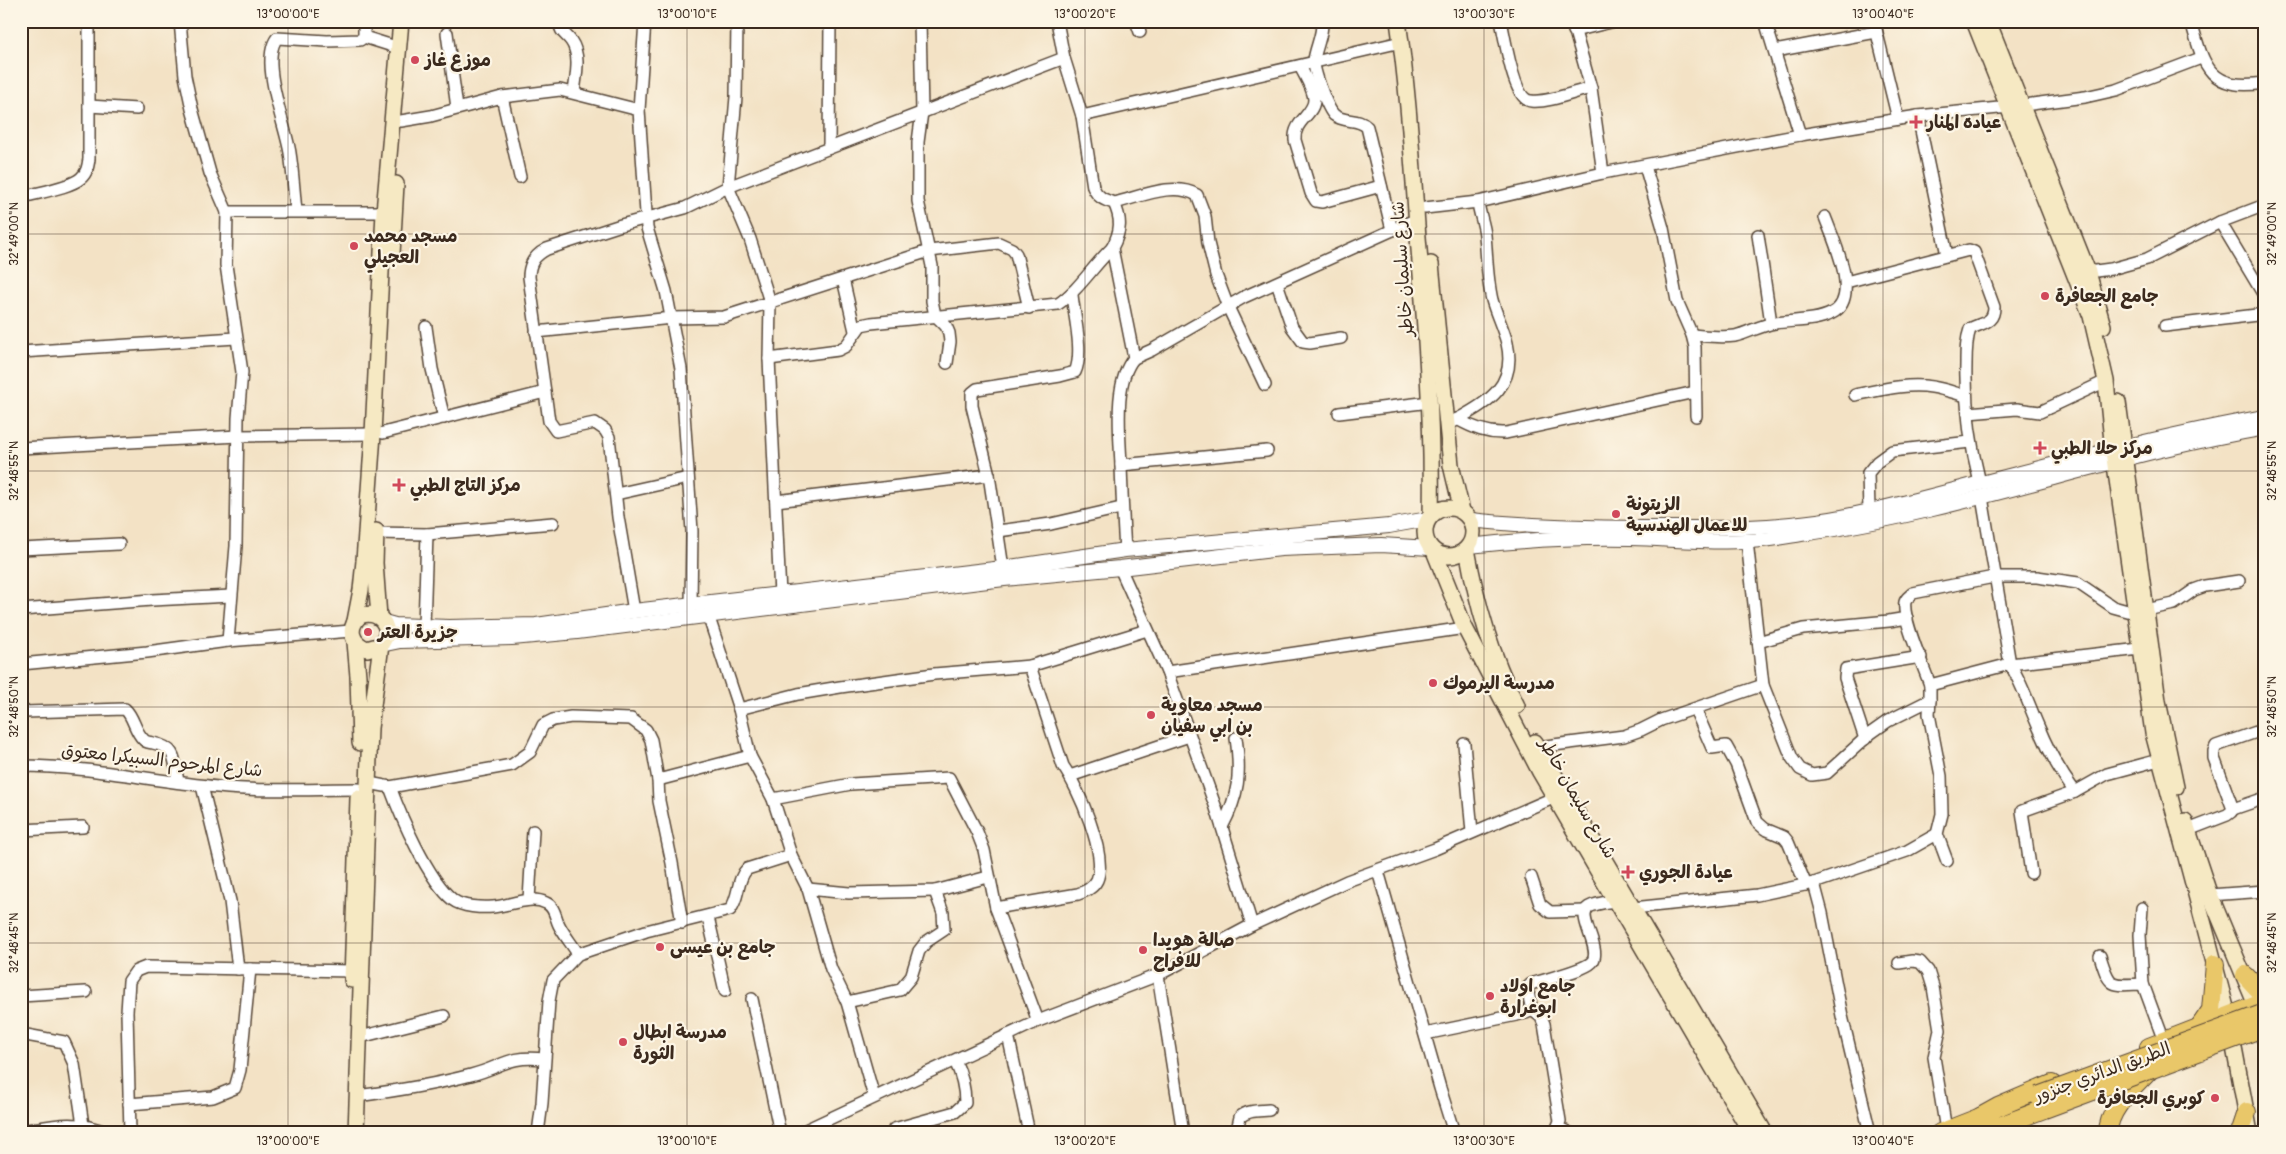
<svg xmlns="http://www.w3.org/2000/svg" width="2286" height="1154" font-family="Pangolin,'Playpen Sans Arabic',sans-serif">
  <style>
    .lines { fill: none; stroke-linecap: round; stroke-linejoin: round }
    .minor-casing { stroke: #574637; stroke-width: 14 }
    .tertiary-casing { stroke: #574637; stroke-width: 16 }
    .secondary-casing { stroke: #574637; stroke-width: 18 }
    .primary-casing { stroke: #574637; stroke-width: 20 }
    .minor { stroke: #fff; stroke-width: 11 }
    .tertiary { stroke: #fff; stroke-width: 14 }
    .secondary { stroke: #f6e9c3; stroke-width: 15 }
    .primary { stroke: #e9c769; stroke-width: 18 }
    .primary-bridge-casing { stroke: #574637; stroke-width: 20; stroke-linecap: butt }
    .primary-bridge { stroke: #e9c769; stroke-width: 18 }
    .ticks { fill: none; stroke: #3b2a1e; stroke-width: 1; stroke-opacity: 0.45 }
    .poi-dot { fill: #d1495b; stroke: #fcf5e5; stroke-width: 2 }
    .labels { text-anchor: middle; stroke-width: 4.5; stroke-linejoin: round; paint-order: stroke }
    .poi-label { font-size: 18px; font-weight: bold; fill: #3b2a1e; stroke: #fcf5e5; text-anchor: start }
    .street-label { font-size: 18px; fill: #3b2a1e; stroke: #fcf5e5 }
    .neatline { fill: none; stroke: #3b2a1e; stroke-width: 2 }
    .ticks-label { font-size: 12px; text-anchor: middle; fill: #3b2a1e }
  </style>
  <rect width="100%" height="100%" fill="#fcf5e5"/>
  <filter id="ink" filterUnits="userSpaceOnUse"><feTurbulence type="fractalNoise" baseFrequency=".02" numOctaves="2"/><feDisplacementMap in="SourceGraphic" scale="10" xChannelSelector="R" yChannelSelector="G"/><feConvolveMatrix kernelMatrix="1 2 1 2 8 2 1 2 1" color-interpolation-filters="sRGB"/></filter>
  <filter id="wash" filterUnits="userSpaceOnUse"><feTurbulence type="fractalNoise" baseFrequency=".0096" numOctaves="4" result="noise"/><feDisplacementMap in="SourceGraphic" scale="20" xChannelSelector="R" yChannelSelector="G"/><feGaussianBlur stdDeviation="1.12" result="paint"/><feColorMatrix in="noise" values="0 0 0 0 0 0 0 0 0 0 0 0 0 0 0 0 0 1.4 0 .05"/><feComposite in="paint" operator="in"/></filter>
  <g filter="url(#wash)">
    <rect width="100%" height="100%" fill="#f3e2c5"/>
  </g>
  <g filter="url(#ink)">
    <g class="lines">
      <defs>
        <g id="minor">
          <polyline points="180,21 185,76 192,109 210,173 227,212 226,265 242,372 238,418 236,546 228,641"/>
          <path d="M559,21C561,34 564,32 571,41C581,55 576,76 574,92"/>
          <polyline points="737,21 736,97 728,187 750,239 770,302 769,359 780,595"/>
          <polyline points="920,21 922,112 918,142 918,201 932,266 932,301 935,315 946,326 949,333 950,342 947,363"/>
          <path d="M1057,21L1064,58L1082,116L1093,187C1097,197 1104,200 1114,203C1122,220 1121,231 1112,248L1134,358C1113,382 1120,435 1121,466C1122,494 1123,521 1125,550"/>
          <polyline points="1136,21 1140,32"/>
          <path d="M1322,21C1323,35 1316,46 1314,60C1313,70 1327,108 1334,115C1344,123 1359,118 1367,127L1392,230"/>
          <path d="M1501,21C1505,37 1513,100 1531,101C1548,103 1574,92 1591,88"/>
          <polyline points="1572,21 1591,88 1603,173"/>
          <polyline points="1765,21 1800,135"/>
          <polyline points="1874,21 1898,119"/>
          <path d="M2191,21C2204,68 2210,91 2265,83"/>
          <polyline points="1574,31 1615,21"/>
          <polyline points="447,33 457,108"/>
          <polyline points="364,37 399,48"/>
          <polyline points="1775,51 1876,32"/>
          <path d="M1300,66C1304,75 1313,88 1314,99C1315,114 1293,121 1295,140L1311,193L1316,201L1322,202L1381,186"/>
          <polyline points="502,97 520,177"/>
          <polyline points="89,106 137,109"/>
          <polyline points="639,110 645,21"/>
          <polyline points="1082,116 1401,42"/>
          <polyline points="1918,116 1947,255"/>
          <polyline points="401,121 431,116 502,97 560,90 639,110 647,228 666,291 681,369 692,531 691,605"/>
          <polyline points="829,148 830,21"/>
          <polyline points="1645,166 1663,228 1677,301 1692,335 1695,347 1696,416"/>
          <path d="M27,196C41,192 71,187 81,178C87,173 88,166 89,159V21"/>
          <path d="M1114,203C1140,197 1173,181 1197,195L1205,216L1208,243L1216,275L1228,307L1265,385"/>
          <polyline points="1425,208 1478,202 1603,173 1800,135 1918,116 2009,107 2085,97 2116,90 2201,58"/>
          <path d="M296,211C294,192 293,172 290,153C286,126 259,61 277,38L327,41L360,40L364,37V21"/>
          <polyline points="227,212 384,212"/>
          <polyline points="2220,222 2265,297"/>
          <polyline points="1758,235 1771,323"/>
          <polyline points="2088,272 2111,269 2147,259 2220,222 2265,205"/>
          <polyline points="843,279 855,331"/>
          <path d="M1846,282L1969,250L1974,252L1994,307C1994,324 1982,322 1970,329C1966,340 1966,352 1966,364C1965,405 1970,444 1980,483"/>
          <polyline points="1277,283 1292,327 1303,342 1310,343 1341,338"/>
          <polyline points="2165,326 2265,314"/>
          <polyline points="426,327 432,369 444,418"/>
          <polyline points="536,332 672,318 724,317 929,251 999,243 1012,249 1016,254 1029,308"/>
          <path d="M1692,335C1706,336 1721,338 1735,336C1748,333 1761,325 1775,323C1793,320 1815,322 1832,313C1862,298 1833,239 1825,217"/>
          <polyline points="21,352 236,338"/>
          <polyline points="1134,358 1152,350 1244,297 1417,219"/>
          <path d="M769,359L838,350L846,346L861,325L871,323L1058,304C1079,290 1093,266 1112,248"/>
          <path d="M1855,395C1881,390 1906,383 1932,387C1944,389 1955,393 1966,396"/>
          <polyline points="1339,413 1430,402"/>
          <polyline points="1968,413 2017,409 2040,412 2106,381"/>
          <path d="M1457,419C1473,428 1488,434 1506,433L1695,392"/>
          <path d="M1446,426C1481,405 1518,391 1507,343C1503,328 1496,314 1492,300C1487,279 1487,257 1485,235C1484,224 1479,213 1478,202"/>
          <polyline points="383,433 545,392"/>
          <polyline points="21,448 238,436 373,434"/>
          <polyline points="1121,465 1267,451"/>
          <polyline points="616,494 688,478"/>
          <path d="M1982,497L2010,664C2023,685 2029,706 2039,728C2048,750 2061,773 2075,792L2107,774L2159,760"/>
          <polyline points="776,501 989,475"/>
          <polyline points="1869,511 1868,473 1877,462 1892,451 1970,442"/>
          <polyline points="998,531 1051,524 1121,508"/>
          <polyline points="376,533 427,534 553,523"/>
          <polyline points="1747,541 1763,685 1792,758 1800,769 1812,775 1827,773 1871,733 1888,721 1930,700 1930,685 2010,664 2140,649"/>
          <polyline points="21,549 119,544"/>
          <path d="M1003,568L989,475L972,406V393L977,389L1060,376L1075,372C1084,353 1074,315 1072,295"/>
          <polyline points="1120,568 1167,672 1216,808 1252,925"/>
          <polyline points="21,610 152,600 231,596"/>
          <polyline points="2146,610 2174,604 2194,590 2205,586 2239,581"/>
          <path d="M634,611L618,517L609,437L605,430L595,423L556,431L549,421L529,277C529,263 535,255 547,249L621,225L685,208L728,187L1064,58"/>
          <polyline points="708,615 739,709 750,756 773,799 791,855 808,889 831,969 847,1002 874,1097"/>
          <polyline points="424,626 427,534"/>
          <polyline points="1758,642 1803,629 1889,621 1907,618"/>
          <polyline points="21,664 147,652 228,641 351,631"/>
          <polyline points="1167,672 1465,628"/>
          <path d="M1930,685C1924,667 1902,619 1905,602C1906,598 1910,596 1913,593L1994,577H2037L2078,583L2113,607L2135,613"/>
          <polyline points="1930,700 1929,714 1941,776 1942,814 1937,834 1947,861"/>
          <polyline points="739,709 798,694 840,687 934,674 1030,666 1147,630"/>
          <polyline points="1695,709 1712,748 1726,746 1736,764 1757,822 1765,829 1784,837 1788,842 1806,885"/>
          <path d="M21,715L25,712L125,709C134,717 134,730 143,739C146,743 149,742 153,743C178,748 174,761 178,782"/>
          <polyline points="1865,739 1845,678 1846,669 1921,657"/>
          <polyline points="1464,744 1472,832"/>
          <polyline points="1538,747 1624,736 1641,730 1661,720 1763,685"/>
          <path d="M21,766C88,766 152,781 218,787C265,792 312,789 359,789"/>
          <polyline points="1070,776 1189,736"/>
          <polyline points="658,780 750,756"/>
          <polyline points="369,783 390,787 512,765 530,752 543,725 553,720 571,717 631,719 646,730 651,740 658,780 659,801 672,863 682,923"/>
          <polyline points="202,786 230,901 238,969"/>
          <path d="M390,787C401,817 428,880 453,900C462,907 482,908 493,907C509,906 530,895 546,903C555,907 555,917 559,925C564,935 572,944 578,954"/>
          <polyline points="773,799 851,784 949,778 977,832 984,850 996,908 1038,1021"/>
          <polyline points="2233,809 2265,798"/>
          <path d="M1222,827C1239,795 1241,774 1236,738"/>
          <polyline points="21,830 83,827"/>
          <polyline points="2188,830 2227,815 2231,812 2233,809 2214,758 2214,751 2216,746 2265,729"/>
          <polyline points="1378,871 1440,1088 1454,1133"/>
          <polyline points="2031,873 2022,811 2075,792"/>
          <polyline points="1531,877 1540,904 1550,912 1586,911"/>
          <polyline points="1814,883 1822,913 1842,1016 1870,1133"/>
          <polyline points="808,889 849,893 935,891 988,877"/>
          <polyline points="2210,895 2265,891"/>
          <polyline points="529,900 533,831"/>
          <path d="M996,908L1078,894C1086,891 1093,888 1097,880C1108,855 1078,787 1063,766L1030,666"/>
          <polyline points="1633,908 1757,895 1814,883 1907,851 1937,834"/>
          <polyline points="2142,908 2140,935 2143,984 2164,1041"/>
          <polyline points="708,917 725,991"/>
          <path d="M2100,956C2110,989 2111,985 2143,984"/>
          <polyline points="1899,963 1912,961 1920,962 1928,971 1933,987 1940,1030 1934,1057 1946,1130"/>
          <polyline points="1158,975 1183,1133"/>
          <polyline points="21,996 86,992"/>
          <polyline points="752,999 780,1133"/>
          <polyline points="847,1002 900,990 911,977 919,951 926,942 944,930 943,913 935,891"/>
          <polyline points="21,1034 64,1042 74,1064 83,1125"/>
          <polyline points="1425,1034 1526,1013 1532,1010"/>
          <polyline points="1008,1035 1029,1133"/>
          <polyline points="360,1037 444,1016"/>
          <path d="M357,1096C395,1091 433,1085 471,1075C503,1067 507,1055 544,1059"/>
          <polyline points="129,1104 213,1097 235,1088 240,1070 250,969"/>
          <polyline points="1559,1128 1570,1133"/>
          <path d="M894,1129L955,1112L965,1103C965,1087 962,1075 955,1061"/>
          <path d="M21,1131C55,1125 74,1119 108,1133"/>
          <polyline points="130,1133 127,1012 129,981 136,971 146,967 352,971"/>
          <path d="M538,1133L542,1103L549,1001L553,980L578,954L646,931L730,910C740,897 736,880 747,869L791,855"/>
          <polyline points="799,1133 1038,1021 1158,975 1252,925 1347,881 1435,849 1560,795"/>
          <path d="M1233,1133L1237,1130L1240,1117C1248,1110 1258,1111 1269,1110"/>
          <path d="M1555,1133L1560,1121L1544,1024L1541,1017L1532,1010L1527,988L1531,984C1545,979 1583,971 1592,962C1603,949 1575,916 1589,907C1596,903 1608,902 1615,901"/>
        </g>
        <g id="tertiary">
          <path d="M1471,520C1535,527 1600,528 1665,528C1720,528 1776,528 1831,519C1882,510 1931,496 1981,483C2075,459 2169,434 2265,417"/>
          <path d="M1469,546C1522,540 1577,537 1631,538C1669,539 1707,543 1745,541C1764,541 1783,537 1801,534C1959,513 2108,455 2265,428"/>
          <polyline points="384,622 395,625 449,627 536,625 634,611 1003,568 1125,550 1389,526 1428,519"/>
          <polyline points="381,645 400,641 512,638 577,632 1004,579 1120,568 1281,549 1381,545 1430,548"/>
        </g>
        <g id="secondary">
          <path d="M1398,21C1408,89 1412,157 1417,225C1425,321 1433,418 1431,516"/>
          <polyline points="1974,21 2091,316 2106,381 2113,451 2153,733 2228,1015 2250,1133"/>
          <polyline points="1988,21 2088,272 2103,326"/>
          <polyline points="392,254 396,184"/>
          <polyline points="1431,264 1451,465 1462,511"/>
          <polyline points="2118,402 2158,701 2176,787"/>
          <circle cx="1449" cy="532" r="24"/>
          <polyline points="376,531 375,563 379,617"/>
          <path d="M1467,549C1477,605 1491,655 1517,706"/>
          <polyline points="1434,551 1465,628 1540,772 1751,1133"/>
          <polyline points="355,621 361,590 364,561 373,434 384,212 401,21"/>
          <polyline points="355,642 358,676 360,743"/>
          <polyline points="1535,742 1765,1133"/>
          <polyline points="2185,821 2208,890 2256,1005 2265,1040"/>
          <polyline points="352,980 358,798"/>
          <path d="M356,1133L370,728L381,645L387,634C386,618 374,611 360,616C347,628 351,643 367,649L381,645"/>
        </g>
        <g id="primary">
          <polyline points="2245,975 2258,989 2265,992"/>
          <polyline points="2200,1026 2211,1010 2215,964"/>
          <polyline points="2149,1047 2265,1002"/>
          <polyline points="1980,1117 1998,1107 2052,1084"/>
          <polyline points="1940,1133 1991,1113"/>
          <polyline points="1981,1133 2044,1109"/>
          <path d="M2108,1133C2108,1108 2134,1088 2150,1070"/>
          <polyline points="2240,1133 2247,1112"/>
        </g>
      </defs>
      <use href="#minor" class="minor-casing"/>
      <use href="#tertiary" class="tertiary-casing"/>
      <use href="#secondary" class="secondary-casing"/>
      <use href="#primary" class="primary-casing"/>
      <use href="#minor" class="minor"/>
      <use href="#tertiary" class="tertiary"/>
      <use href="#secondary" class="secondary"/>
      <use href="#primary" class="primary"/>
      <defs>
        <g id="primary-bridge">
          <polyline points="2038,1096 2265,1013"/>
          <polyline points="2044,1109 2265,1027"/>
        </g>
      </defs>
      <use href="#primary-bridge" class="primary-bridge-casing"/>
      <use href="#primary-bridge" class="primary-bridge"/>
    </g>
  </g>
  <path class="ticks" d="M288,21V1133M687,21V1133M1085,21V1133M1484,21V1133M1883,21V1133M21,234H2265M21,471H2265M21,707H2265M21,943H2265"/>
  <g class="poi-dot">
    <circle cx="415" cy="60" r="5"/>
    <path d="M1913.5 114.5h5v5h5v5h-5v5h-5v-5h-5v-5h5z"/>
    <circle cx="354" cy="246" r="5"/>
    <circle cx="2045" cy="296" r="5"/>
    <path d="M2037.5 440.5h5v5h5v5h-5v5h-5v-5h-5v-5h5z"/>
    <path d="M396.5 477.5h5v5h5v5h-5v5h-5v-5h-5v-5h5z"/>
    <circle cx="1616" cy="514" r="5"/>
    <circle cx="368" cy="632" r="5"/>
    <circle cx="1433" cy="683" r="5"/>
    <circle cx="1151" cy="715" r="5"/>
    <path d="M1625.5 864.5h5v5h5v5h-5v5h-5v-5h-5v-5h5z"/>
    <circle cx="660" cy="947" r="5"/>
    <circle cx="1143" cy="950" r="5"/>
    <circle cx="1490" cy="996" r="5"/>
    <circle cx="623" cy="1042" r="5"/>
    <circle cx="2215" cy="1098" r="5"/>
  </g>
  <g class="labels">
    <g class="poi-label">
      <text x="425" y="66">موزع غاز</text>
      <text x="1927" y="128">عياده المنار</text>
      <text x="364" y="242">مسجد محمد<tspan x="364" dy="21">العجيلي</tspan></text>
      <text x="2055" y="302">جامع الجعافرة</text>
      <text x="2051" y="454">مركز حلا الطبي</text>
      <text x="410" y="491">مركز التاج الطبي</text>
      <text x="1626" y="510">الزيتونة<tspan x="1626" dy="21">للاعمال الهندسية</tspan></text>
      <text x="378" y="638">جزيرة العتر</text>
      <text x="1443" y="689">مدرسة اليرموك</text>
      <text x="1161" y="711">مسجد معاوية<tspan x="1161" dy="21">بن ابي سفيان</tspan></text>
      <text x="1639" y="878">عيادة الجوري</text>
      <text x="1153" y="946">صالة هويدا<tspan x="1153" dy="21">للافراح</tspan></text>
      <text x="670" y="953">جامع بن عيسى</text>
      <text x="1500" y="992">جامع اولاد<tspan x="1500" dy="21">ابوغرارة</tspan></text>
      <text x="633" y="1038">مدرسة ابطال<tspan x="633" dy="21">الثورة</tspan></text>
      <text x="2205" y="1104" text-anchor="end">كوبري الجعافرة</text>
    </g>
    <g class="street-label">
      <text transform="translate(1402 269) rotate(-94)" y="6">شارع سليمان خاطر</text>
      <text transform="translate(162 760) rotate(6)" y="6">شارع المرحوم السبيكرا معتوق</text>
      <text transform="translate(1578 798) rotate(60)" y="6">شارع سليمان خاطر</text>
      <text transform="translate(2102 1072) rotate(-20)" y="6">الطريق الدائري جنزور</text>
    </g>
  </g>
  <rect width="2286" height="1154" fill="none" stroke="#fcf5e5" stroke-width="55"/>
  <rect x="28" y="28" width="2230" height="1098" class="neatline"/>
  <g class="ticks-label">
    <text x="288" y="18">13°00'00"E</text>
    <text x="687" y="18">13°00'10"E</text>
    <text x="1085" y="18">13°00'20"E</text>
    <text x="1484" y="18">13°00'30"E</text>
    <text x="1883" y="18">13°00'40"E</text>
    <text transform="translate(14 234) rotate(-90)" y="4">32°49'00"N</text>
    <text transform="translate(2272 234) rotate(-90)" y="4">32°49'00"N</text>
    <text transform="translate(14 471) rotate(-90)" y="4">32°48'55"N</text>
    <text transform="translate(2272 471) rotate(-90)" y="4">32°48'55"N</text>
    <text transform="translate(14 707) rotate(-90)" y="4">32°48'50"N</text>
    <text transform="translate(2272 707) rotate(-90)" y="4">32°48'50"N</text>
    <text transform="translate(14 943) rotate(-90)" y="4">32°48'45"N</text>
    <text transform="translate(2272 943) rotate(-90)" y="4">32°48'45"N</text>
    <text x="288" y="1145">13°00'00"E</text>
    <text x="687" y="1145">13°00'10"E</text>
    <text x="1085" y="1145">13°00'20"E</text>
    <text x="1484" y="1145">13°00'30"E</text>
    <text x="1883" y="1145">13°00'40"E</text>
  </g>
</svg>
